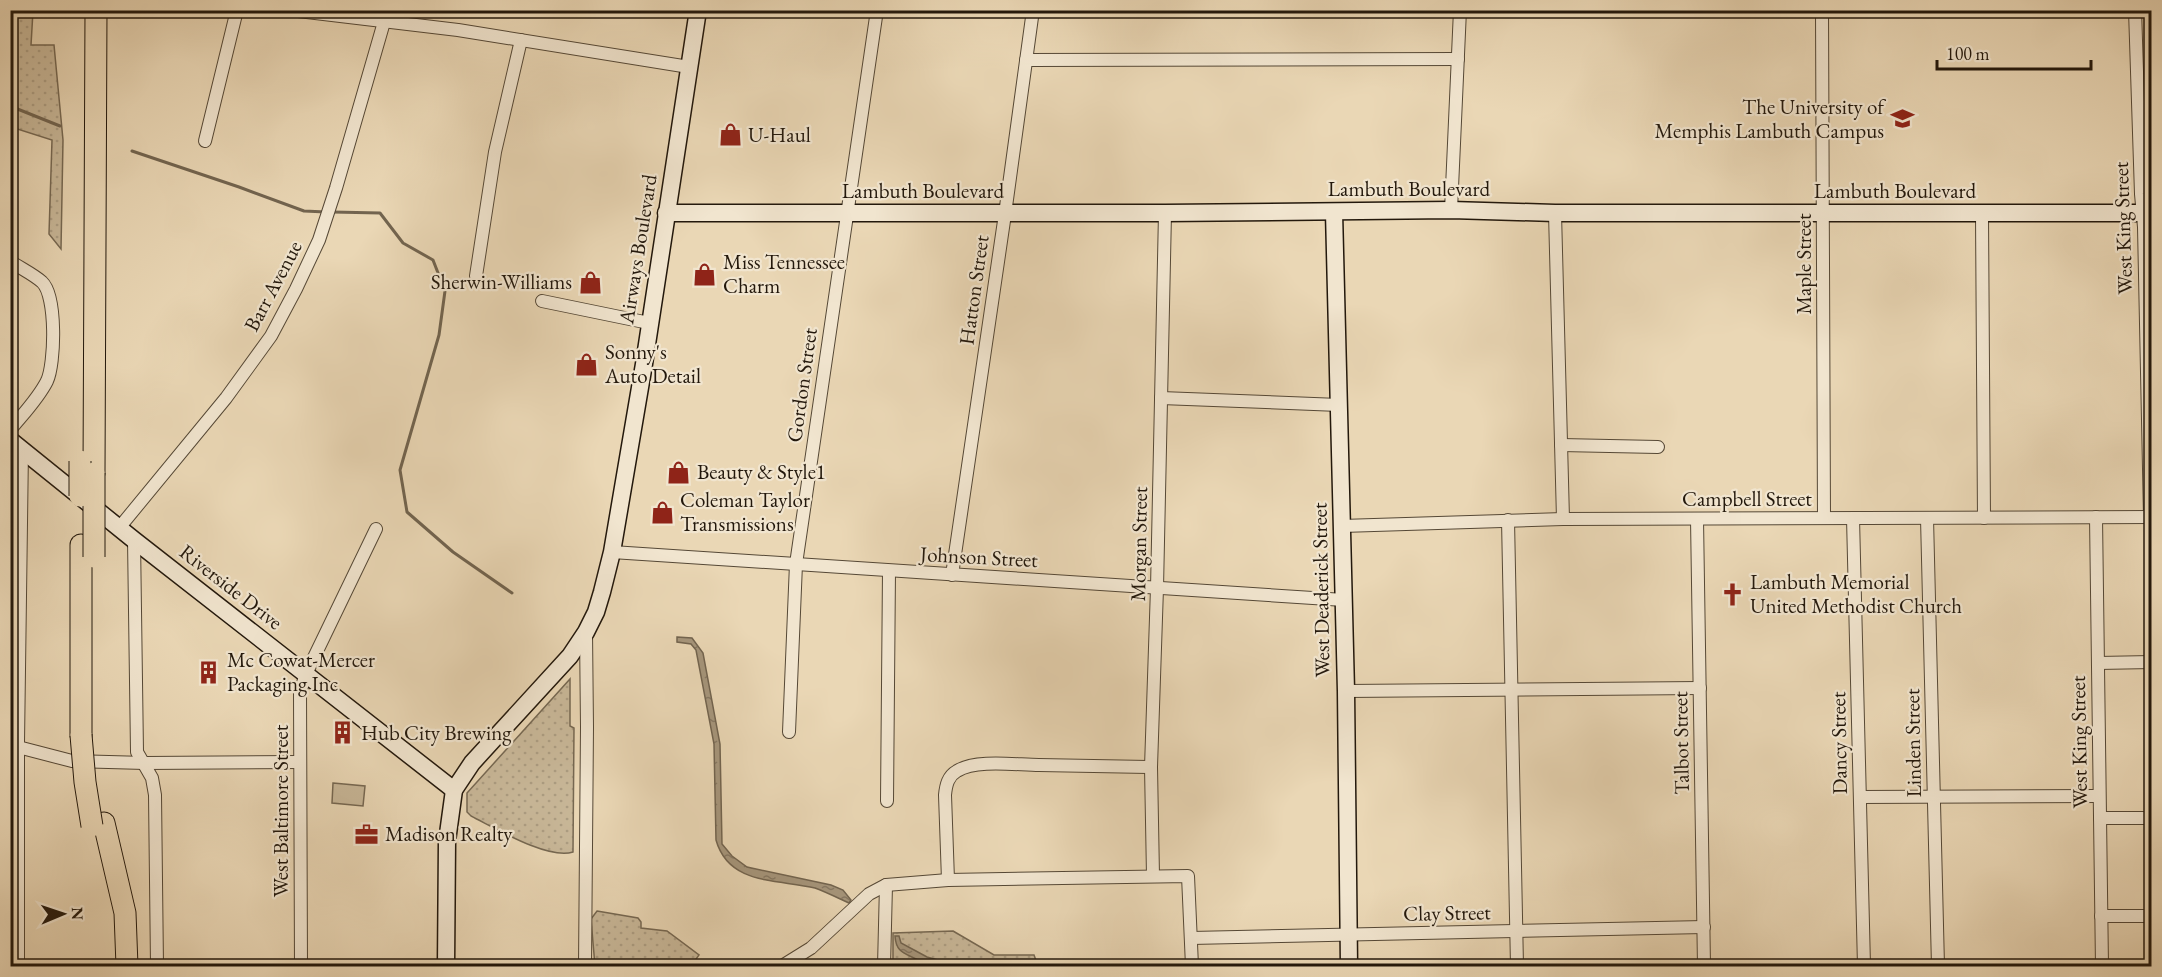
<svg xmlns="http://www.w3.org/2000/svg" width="2162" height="977" font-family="'EB Garamond',serif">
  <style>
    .grass { fill: url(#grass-dots); stroke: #766852; stroke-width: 1.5 }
    .pitch { fill: #c8b798; stroke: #766852; stroke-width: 1.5 }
    .water { fill: url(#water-ripples); stroke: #72644f; stroke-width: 1.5 }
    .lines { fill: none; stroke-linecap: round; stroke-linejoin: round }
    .stream { stroke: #72644f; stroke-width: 3 }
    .street-casing { stroke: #554836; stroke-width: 14 }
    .secondary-casing { stroke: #23180c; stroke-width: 19 }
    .highway-casing { stroke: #23180c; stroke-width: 23 }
    .street { stroke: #f1e5cf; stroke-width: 12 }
    .secondary { stroke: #f1e5cf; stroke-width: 16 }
    .highway { stroke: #ead7b5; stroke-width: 21 }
    .highway-bridge-casing { stroke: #23180c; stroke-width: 23; stroke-linecap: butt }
    .highway-bridge { stroke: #ead7b5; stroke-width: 21 }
    .labels { text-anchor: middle; stroke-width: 4.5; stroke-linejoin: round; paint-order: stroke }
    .poi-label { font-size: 21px; fill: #23180c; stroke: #f1e5cf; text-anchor: start }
    .street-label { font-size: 21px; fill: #23180c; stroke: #f1e5cf }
  </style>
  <defs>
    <pattern id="grass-dots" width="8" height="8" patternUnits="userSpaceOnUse" patternTransform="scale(1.5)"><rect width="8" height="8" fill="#c8b798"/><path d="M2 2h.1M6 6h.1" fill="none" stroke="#ac9d82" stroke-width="1.8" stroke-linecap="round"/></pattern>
    <pattern id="water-ripples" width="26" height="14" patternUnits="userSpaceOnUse" patternTransform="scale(1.5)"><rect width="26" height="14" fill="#a6967c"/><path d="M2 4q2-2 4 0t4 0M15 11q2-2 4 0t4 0" fill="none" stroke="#877964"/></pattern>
  </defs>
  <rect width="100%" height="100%" fill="#ead7b5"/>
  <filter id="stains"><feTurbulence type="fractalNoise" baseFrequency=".00333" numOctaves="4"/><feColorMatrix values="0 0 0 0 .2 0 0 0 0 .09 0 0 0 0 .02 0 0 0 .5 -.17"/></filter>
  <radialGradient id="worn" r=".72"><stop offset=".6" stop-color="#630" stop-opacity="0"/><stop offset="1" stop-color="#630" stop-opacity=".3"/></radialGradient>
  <g class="grass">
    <polygon points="10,11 33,11 31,45 54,45 63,140 61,249 49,234 52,140 11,127"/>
    <path d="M570,679V726L574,728L573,852C548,860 495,828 471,816L467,812V793Z"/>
    <polygon points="597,911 638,918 641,922 641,928 667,931 699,955 691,966 595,966 591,919"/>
    <polygon points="953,931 994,955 1034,955 1038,966 899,966 893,961 893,933"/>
  </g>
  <polygon class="pitch" points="333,783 365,786 363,806 332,803"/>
  <g class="water">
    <path d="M677,637L692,638L703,653L720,744L722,844L732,856L747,867L831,885L843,890L851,900L849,903C838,898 826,892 815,888C779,879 729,886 716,840L714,744L696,650L691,644L677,642Z"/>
    <path d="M895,936H899L901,943L927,957L952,964L954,966H920L918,960C905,953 896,953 895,936Z"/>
  </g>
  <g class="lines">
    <g class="stream">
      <polyline points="10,106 60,126"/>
      <polyline points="132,151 239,187 304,211 326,212"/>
      <polyline points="332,212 380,213 403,243 433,260 445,291 439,335 400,470 407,512 453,552 512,593"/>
    </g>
    <defs>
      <g id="street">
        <polyline points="290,10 458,30 689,67"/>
        <polyline points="1822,10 1824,518"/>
        <polyline points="2135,10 2141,194 2144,227 2150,517"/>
        <polyline points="1026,60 1458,59"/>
        <polyline points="205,141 237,10"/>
        <polyline points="1451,210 1460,10"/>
        <polyline points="1555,213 1563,519"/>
        <polyline points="1982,214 1984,518"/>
        <path d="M10,261C20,268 33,274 42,282C57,296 55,364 47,381C38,399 23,414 10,430"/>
        <polyline points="476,276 495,152 521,40"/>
        <polyline points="542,301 649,323"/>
        <polyline points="1161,398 1339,405"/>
        <polyline points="1561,445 1658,447"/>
        <polyline points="2096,517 2102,966"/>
        <polyline points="1853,518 1864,966"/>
        <polyline points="1927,518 1938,966"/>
        <polyline points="1697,519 1704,966"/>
        <polyline points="1508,520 1517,966"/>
        <polyline points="1342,526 1563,519 2152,517"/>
        <polyline points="119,528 226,398 271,336 296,289 319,240 336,188 384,22"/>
        <polyline points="134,540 137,752 152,778 155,795 157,966"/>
        <polyline points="612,552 1344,600"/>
        <polyline points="952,575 1005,214 1033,10"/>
        <polyline points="2098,663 2152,662"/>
        <polyline points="1346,691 1700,688"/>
        <polyline points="789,732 796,564 877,10"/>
        <polyline points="18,747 72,761 145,763 300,762"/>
        <polyline points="1860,797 2099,796"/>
        <polyline points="887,801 889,571"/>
        <polyline points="2100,818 2152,818"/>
        <polyline points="1153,876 1151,767 1157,588 1165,213"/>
        <path d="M948,880L945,795C946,785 948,776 957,771C976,759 1017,765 1039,765C1077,766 1114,766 1151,767"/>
        <polyline points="2101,916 2152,916"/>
        <polyline points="1191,938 1704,927"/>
        <polyline points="18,966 18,743 22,449"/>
        <polyline points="301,966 300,692 306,674 376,529"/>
        <polyline points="585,966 587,727 586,632"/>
        <polyline points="782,966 811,948 869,894 886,885 948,880 1188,876 1192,966"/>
        <polyline points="884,966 886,885"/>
      </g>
      <g id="secondary">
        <polyline points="1334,212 1346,691 1349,966"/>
        <polyline points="666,213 1165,213 1451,210 1555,213 2152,213"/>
        <polyline points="10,440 134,540 454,790"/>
        <polyline points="446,966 447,841 454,790 472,763 570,656 586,632 596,612 602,592 612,552 644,364 698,10"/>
      </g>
      <g id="highway">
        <polyline points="94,473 96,10"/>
        <polyline points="81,545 81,735"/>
        <polyline points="104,823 125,913 127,966"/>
      </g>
    </defs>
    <use href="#street" class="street-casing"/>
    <use href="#secondary" class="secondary-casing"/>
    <use href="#highway" class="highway-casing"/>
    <use href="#street" class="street"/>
    <use href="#secondary" class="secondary"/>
    <use href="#highway" class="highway"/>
    <defs>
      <g id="highway-bridge">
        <polyline points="80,461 80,496"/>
        <polyline points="94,473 94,557"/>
        <polyline points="81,735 85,782 92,826"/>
      </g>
    </defs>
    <use href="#highway-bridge" class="highway-bridge-casing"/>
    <use href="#highway-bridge" class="highway-bridge"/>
  </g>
  <defs>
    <symbol id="university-bare" viewBox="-9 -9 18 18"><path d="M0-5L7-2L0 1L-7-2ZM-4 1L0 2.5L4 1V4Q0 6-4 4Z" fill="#8f2418" stroke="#f1e5cf" stroke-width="2.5" paint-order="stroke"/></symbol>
    <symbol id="shop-bare" viewBox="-9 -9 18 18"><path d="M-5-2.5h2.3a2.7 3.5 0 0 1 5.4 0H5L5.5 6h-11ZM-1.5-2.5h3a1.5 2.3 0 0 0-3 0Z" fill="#8f2418" stroke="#f1e5cf" stroke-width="2.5" paint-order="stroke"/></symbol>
    <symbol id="church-bare" viewBox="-9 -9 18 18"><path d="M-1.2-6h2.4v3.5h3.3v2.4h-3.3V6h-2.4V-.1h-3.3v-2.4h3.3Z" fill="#8f2418" stroke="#f1e5cf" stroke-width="2.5" paint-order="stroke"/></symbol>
    <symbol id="building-bare" viewBox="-9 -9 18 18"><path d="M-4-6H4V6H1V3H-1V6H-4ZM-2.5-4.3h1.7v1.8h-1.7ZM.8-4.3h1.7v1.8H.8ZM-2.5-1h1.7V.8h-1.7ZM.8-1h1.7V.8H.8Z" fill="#8f2418" stroke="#f1e5cf" stroke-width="2.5" paint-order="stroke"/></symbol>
    <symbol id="office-bare" viewBox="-9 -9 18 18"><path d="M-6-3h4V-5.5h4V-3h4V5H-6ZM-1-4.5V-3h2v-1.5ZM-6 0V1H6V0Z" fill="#8f2418" stroke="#f1e5cf" stroke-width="2.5" paint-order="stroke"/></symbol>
  </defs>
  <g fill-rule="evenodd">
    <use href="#university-bare" x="1886" y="102" width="33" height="33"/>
    <use href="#shop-bare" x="714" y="118" width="33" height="33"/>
    <use href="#shop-bare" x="688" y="258" width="33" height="33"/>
    <use href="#shop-bare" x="574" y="266" width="33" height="33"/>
    <use href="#shop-bare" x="570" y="348" width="33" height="33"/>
    <use href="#shop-bare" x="662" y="456" width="33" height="33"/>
    <use href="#shop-bare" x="646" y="496" width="33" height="33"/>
    <use href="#church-bare" x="1716" y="578" width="33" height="33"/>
    <use href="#building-bare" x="192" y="656" width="33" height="33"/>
    <use href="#building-bare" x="326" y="716" width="33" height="33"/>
    <use href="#office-bare" x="350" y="818" width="33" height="33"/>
  </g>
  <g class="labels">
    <g class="poi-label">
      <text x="1884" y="114" text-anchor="end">The University of<tspan x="1884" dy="24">Memphis Lambuth Campus</tspan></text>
      <text x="748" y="142">U-Haul</text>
      <text x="723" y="269">Miss Tennessee<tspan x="723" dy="24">Charm</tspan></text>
      <text x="572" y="289" text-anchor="end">Sherwin-Williams</text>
      <text x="605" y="359">Sonny's<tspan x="605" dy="24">Auto Detail</tspan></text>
      <text x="697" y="479">Beauty &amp; Style1</text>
      <text x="680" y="507">Coleman Taylor<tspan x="680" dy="24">Transmissions</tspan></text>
      <text x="1750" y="589">Lambuth Memorial<tspan x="1750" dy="24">United Methodist Church</tspan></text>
      <text x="227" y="667">Mc Cowat-Mercer<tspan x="227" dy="24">Packaging Inc</tspan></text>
      <text x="361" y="740">Hub City Brewing</text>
      <text x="385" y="841">Madison Realty</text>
    </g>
    <g class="street-label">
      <text x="1409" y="196">Lambuth Boulevard</text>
      <text x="923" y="198">Lambuth Boulevard</text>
      <text x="1895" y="198">Lambuth Boulevard</text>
      <text transform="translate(2123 228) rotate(-92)" y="7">West King Street</text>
      <text transform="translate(638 249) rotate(-81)" y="7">Airways Boulevard</text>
      <text transform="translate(1804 264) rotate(-90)" y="7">Maple Street</text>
      <text transform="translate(273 286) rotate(-62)" y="7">Barr Avenue</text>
      <text transform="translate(974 290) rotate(-82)" y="7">Hatton Street</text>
      <text transform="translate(802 385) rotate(-82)" y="7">Gordon Street</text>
      <text x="1747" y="506">Campbell Street</text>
      <text transform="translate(1139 544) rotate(-89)" y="7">Morgan Street</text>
      <text transform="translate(979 557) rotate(3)" y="7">Johnson Street</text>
      <text transform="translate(231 587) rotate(38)" y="7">Riverside Drive</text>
      <text transform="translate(1321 590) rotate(-91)" y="7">West Deaderick Street</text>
      <text transform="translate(2079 742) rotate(-91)" y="7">West King Street</text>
      <text transform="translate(1681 743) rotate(-91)" y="7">Talbot Street</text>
      <text transform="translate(1839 743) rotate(-91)" y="7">Dancy Street</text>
      <text transform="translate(1913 743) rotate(-91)" y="7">Linden Street</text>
      <text transform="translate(281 811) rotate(-90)" y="7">West Baltimore Street</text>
      <text transform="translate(1447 913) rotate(-1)" y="7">Clay Street</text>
    </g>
  </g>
  <rect width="2162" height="977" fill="none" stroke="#ead7b5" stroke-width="36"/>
  <rect x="12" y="12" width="2138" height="953" fill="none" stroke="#23180c" stroke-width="3"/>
  <rect x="18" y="18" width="2126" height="941" fill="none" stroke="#23180c" stroke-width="1.5"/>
  <g transform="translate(63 914) rotate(88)" stroke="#f1e5cf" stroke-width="4.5" paint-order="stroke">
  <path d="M0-4.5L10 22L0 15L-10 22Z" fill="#23180c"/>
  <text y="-9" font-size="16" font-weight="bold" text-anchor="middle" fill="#23180c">N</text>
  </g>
  <path d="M1937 60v9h154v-9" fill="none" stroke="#23180c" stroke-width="3"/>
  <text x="1946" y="60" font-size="18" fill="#23180c" stroke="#f1e5cf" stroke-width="4.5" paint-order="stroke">100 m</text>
  <rect width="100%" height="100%" filter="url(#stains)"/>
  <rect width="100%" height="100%" fill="url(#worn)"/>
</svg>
